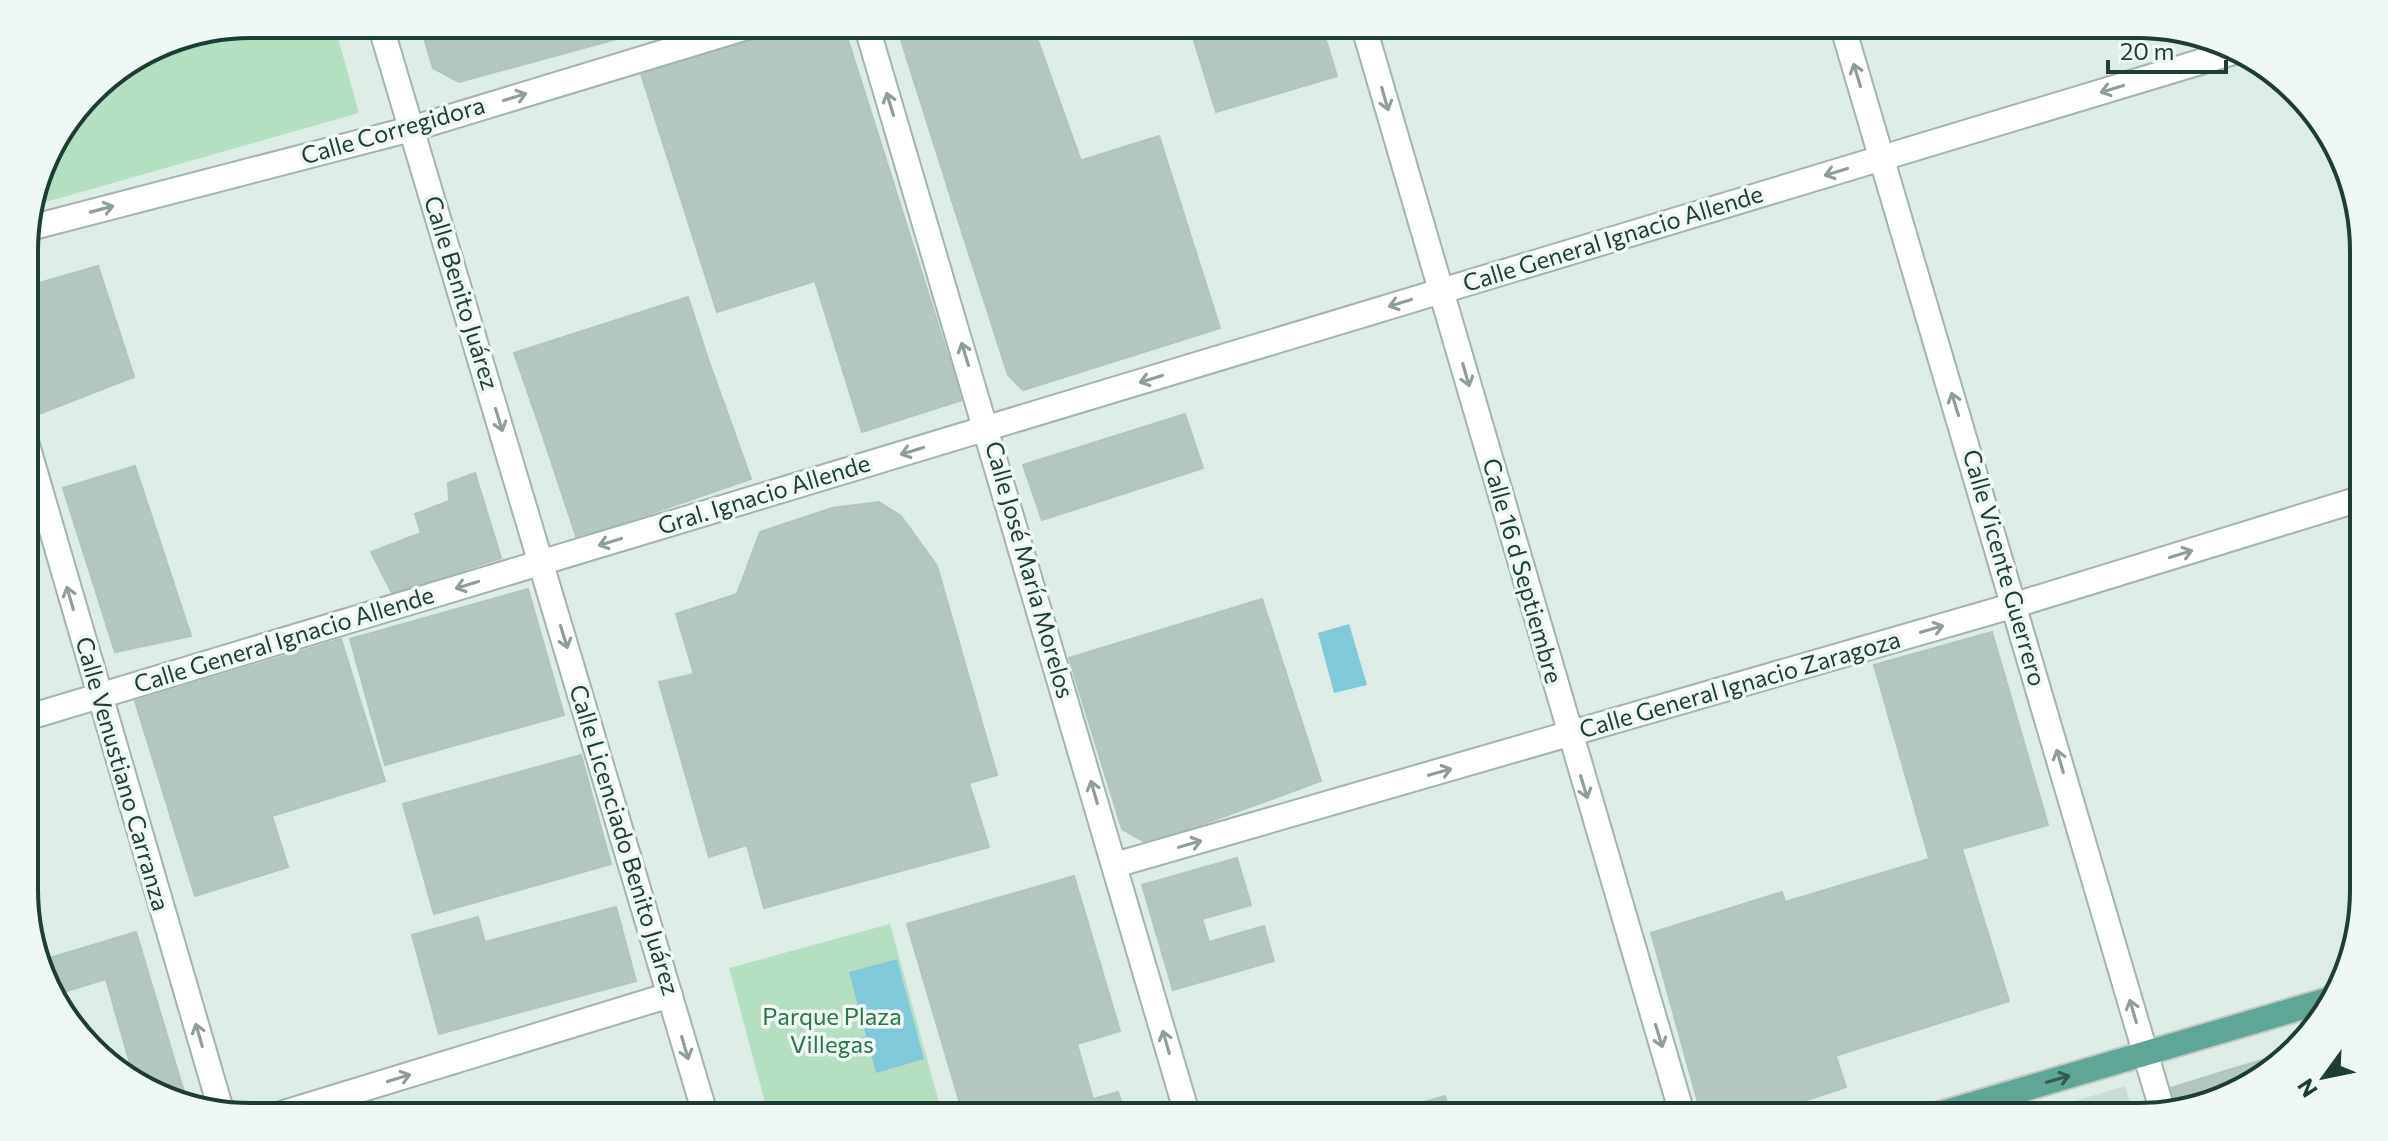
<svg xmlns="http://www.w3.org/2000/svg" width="2388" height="1141" font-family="Commissioner,sans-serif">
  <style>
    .built { fill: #ccdcd5 }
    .green { fill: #b4e0c1 }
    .water { fill: #7fc9d8 }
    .building { fill: #b3c7bf; stroke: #b0c6bd; stroke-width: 2 }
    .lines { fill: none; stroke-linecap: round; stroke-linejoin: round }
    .minor-casing { stroke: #a1b4ad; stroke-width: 28 }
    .major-casing { stroke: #c0c9c6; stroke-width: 28 }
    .minor { stroke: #fff; stroke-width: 24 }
    .major { stroke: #5ea695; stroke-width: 24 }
    .oneway { stroke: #8e9e9a }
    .oneway2 { stroke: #315c52 }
    .labels { text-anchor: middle; stroke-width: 7; stroke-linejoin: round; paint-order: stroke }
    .street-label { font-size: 24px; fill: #1e3d35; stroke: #eff8f4 }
    .park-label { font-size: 24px; fill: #247946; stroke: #eff8f4 }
    .rim { fill: none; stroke: #1e3d35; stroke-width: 4 }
  </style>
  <rect width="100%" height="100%" fill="#deece6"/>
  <polygon class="built" points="2125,1086 2134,1117 2022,1117"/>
  <g class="green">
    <polygon points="251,24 334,24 359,113 32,206 48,150 101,81 165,41"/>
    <polygon points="890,924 943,1117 769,1117 729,968"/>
  </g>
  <g class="water">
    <polygon points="1349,624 1367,685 1334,693 1318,633"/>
    <polygon points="897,959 924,1059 876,1073 849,972"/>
  </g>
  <g class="building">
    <polygon points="420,24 627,24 631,35 459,82 433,68"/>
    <polygon points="791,24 843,24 962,400 862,432 815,281 717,312 640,71"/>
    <polygon points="896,24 1032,24 1081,161 952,201"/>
    <polygon points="1189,24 1321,24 1337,76 1216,112"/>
    <polygon points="1159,136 1220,328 1023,390 1008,375 952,201"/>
    <polygon points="98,266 134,377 39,414 25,366 25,287"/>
    <polygon points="688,297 708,359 535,413 514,353"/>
    <polygon points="708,359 751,479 577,539 535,413"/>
    <polygon points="1185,414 1203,468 1042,520 1023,465"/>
    <polygon points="135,466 191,636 115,652 63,488"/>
    <polygon points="475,473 501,558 392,593 371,552 421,533 415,514 449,501 448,483"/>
    <polygon points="879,502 901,516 937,566 997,775 969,783 989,847 764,908 747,845 709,857 659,682 694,674 676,614 737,594 760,532 832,508"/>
    <polygon points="528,589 564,715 385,765 350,639"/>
    <polygon points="1262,599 1321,781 1148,844 1122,829 1069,658"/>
    <polygon points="1992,632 2048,825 1929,858 1874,665"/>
    <polygon points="341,639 385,781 272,816 288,867 195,896 135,701"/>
    <polygon points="581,755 611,864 434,914 403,804"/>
    <polygon points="1962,849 2009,1001 1835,1056 1785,902"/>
    <polygon points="1237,858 1251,905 1202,919 1209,942 1264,926 1274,961 1173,990 1142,885"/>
    <polygon points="1074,876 1120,1031 1077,1044 1093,1099 1118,1092 1126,1117 964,1117 907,924"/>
    <polygon points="1782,892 1792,924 1660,965 1651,933"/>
    <polygon points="616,907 636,981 439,1034 412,935 478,917 485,942"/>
    <polygon points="1792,924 1846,1087 1756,1117 1702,1117 1660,965"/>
    <polygon points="136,932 187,1102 151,1094 135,1081 106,979 57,994 43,960"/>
    <polygon points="2286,1053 2263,1079 2227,1091 2222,1072"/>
    <polygon points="2222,1072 2227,1091 2178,1108 2171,1088"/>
    <polygon points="1445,1096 1451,1117 1372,1117"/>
  </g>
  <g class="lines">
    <defs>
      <g id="minor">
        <polyline points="380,24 706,1117"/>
        <polyline points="866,24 1188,1117"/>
        <polyline points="1363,24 1683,1117"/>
        <polyline points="1842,24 2163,1113"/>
        <polyline points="26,229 411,129 757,24"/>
        <polyline points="25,438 221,1110"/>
        <polyline points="26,718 2240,50"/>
        <polyline points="1115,865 2015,605 2363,498"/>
        <polyline points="271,1117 670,995"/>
      </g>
      <polyline id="major" points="1929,1117 2334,998"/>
    </defs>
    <use href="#minor" class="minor-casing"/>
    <use href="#major" class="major-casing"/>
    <use href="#minor" class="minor"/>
    <use href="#major" class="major"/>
  </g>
  <defs><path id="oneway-shaft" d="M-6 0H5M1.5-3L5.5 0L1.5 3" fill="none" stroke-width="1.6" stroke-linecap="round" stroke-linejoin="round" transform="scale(2)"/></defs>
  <g class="oneway">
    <use href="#oneway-shaft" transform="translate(1857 75) rotate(-107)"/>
    <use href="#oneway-shaft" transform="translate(2112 89) rotate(163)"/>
    <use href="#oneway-shaft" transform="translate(515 97) rotate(-17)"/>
    <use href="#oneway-shaft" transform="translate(1385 99) rotate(74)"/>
    <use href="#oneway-shaft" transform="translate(890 104) rotate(-107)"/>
    <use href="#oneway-shaft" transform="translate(1836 172) rotate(163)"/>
    <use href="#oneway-shaft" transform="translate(102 209) rotate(-15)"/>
    <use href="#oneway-shaft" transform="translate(1400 303) rotate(163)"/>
    <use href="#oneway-shaft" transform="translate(965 354) rotate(-107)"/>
    <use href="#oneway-shaft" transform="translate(1466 375) rotate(74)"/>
    <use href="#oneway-shaft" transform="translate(1151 379) rotate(163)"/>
    <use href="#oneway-shaft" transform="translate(1955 404) rotate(-107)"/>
    <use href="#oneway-shaft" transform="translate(499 420) rotate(73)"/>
    <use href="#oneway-shaft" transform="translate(912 451) rotate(163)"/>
    <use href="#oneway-shaft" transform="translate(610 542) rotate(163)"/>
    <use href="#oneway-shaft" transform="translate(2181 554) rotate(-17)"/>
    <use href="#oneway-shaft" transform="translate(467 585) rotate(163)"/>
    <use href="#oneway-shaft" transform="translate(70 598) rotate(-106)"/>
    <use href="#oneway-shaft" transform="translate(1932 629) rotate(-16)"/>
    <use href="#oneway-shaft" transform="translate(564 637) rotate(73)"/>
    <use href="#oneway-shaft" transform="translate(2060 761) rotate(-106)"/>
    <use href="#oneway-shaft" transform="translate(1440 772) rotate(-16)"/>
    <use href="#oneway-shaft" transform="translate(1584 787) rotate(73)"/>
    <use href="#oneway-shaft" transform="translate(1094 792) rotate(-106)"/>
    <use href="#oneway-shaft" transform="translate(1190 844) rotate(-16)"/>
    <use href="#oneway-shaft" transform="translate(2133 1011) rotate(-106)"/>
    <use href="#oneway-shaft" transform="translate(199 1035) rotate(-106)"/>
    <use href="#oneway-shaft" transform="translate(1659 1036) rotate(73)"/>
    <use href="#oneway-shaft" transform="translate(1166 1042) rotate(-106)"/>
    <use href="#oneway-shaft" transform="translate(685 1048) rotate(74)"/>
    <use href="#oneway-shaft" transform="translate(399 1078) rotate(-17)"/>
  </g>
  <use class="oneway2" href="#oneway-shaft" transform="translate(2058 1079) rotate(-16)"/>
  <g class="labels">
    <g class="street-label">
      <text transform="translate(393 131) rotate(-16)" y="8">Calle Corregidora</text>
      <text transform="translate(1613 239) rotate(-17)" y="8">Calle General Ignacio Allende</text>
      <text transform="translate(461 293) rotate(73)" y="8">Calle Benito Juárez</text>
      <text transform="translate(764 495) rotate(-17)" y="8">Gral. Ignacio Allende</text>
      <text transform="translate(2004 568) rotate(74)" y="8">Calle Vicente Guerrero</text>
      <text transform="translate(1029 570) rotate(74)" y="8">Calle José María Morelos</text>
      <text transform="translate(1522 571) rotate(74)" y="8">Calle 16 d Septiembre</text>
      <text transform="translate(284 640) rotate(-17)" y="8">Calle General Ignacio Allende</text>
      <text transform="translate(1740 685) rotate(-16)" y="8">Calle General Ignacio Zaragoza</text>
      <text transform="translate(122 774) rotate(74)" y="8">Calle Venustiano Carranza</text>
      <text transform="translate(624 840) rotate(73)" y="8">Calle Licenciado Benito Juárez</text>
    </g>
    <g class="park-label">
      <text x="832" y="1025">Parque Plaza<tspan x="832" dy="28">Villegas</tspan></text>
    </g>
  </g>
  <path d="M0 0H2388V1141H0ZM251 38H2137A213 213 0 0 1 2350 251V890A213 213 0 0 1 2137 1103H251A213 213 0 0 1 38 890V251A213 213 0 0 1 251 38Z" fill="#eff8f4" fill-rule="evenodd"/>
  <path class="rim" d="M251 38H2137A213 213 0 0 1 2350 251V890A213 213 0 0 1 2137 1103H251A213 213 0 0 1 38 890V251A213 213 0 0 1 251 38Z"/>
  <g transform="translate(2324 1077) rotate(237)" stroke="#eff8f4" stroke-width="6" paint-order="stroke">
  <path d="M0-6L14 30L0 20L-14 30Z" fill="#1e3d35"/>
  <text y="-12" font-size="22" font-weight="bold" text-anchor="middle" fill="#1e3d35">N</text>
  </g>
  <path d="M2108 60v12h118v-12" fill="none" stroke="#1e3d35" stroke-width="4"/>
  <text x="2120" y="60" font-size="24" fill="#1e3d35" stroke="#eff8f4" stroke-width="6" paint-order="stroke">20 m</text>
</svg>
